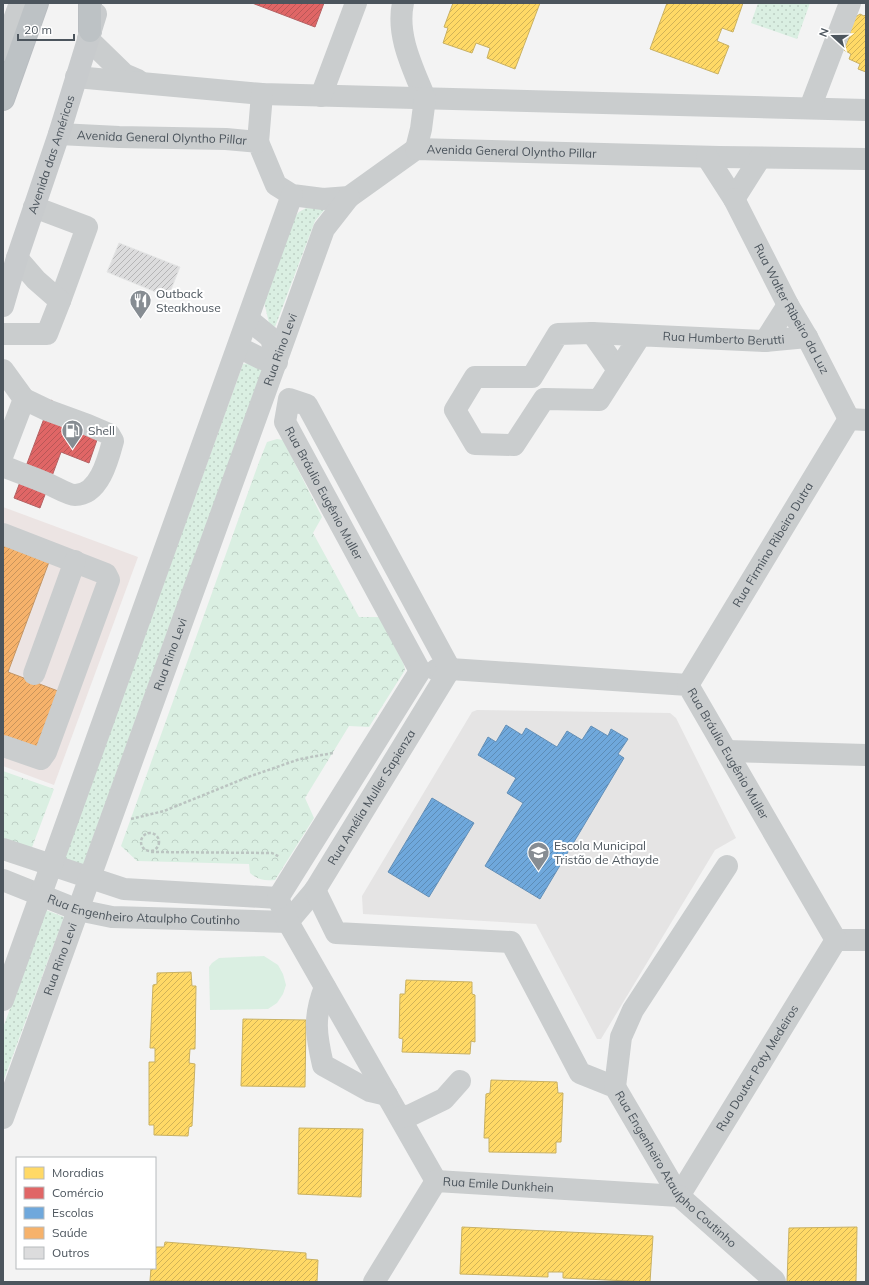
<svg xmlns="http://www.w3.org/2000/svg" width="869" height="1285" font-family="Mulish,sans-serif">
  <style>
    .education { fill: #e5e4e4 }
    .medical { fill: #ece4e3 }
    .grass { fill: url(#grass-dots) }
    .park { fill: url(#park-crowns) }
    .pitch { fill: #daefe2 }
    .homes { fill: url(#homes-hatch); stroke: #c9b163 }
    .shops { fill: url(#shops-hatch); stroke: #b46163 }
    .schools { fill: url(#schools-hatch); stroke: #648fb6 }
    .health { fill: url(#health-hatch); stroke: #c39667 }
    .building { fill: url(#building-hatch); stroke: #e4e5e5 }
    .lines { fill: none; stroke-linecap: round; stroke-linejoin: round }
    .highway-casing { stroke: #b9bdc1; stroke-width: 24 }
    .path { stroke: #bbc4c1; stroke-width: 2.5; stroke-dasharray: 3 2; stroke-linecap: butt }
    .minor { stroke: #cacdce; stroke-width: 22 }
    .major { stroke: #c8cbcd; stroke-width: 22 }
    .highway { stroke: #bdc2c5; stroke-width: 22 }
    .labels { text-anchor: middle; stroke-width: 4; stroke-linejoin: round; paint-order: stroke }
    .street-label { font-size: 12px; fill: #4c555d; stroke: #fff }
    .poi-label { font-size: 12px; fill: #4c555d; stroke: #fff; text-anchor: start }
  </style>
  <defs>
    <pattern id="grass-dots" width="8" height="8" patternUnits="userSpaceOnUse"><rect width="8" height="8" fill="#daefe2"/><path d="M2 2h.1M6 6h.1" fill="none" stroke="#bdcfc4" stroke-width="1.8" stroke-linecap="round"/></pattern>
    <pattern id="park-crowns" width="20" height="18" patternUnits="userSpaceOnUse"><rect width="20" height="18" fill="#daefe2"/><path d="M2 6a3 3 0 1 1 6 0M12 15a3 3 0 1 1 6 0" fill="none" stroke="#bdcfc4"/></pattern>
    <pattern id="homes-hatch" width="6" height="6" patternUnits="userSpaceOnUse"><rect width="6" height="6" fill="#ffd966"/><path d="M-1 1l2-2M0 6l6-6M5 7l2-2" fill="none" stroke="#d1b357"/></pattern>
    <pattern id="shops-hatch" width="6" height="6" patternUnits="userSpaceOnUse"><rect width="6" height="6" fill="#e06666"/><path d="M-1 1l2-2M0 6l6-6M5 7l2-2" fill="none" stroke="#b85757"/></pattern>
    <pattern id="schools-hatch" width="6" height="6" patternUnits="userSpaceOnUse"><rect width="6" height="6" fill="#6fa8dc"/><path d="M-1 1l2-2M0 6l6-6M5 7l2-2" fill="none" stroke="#5d8cb6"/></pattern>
    <pattern id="health-hatch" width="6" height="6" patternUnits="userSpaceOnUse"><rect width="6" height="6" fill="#f6b26b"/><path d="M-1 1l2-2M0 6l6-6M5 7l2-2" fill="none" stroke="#c9945b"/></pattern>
    <pattern id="building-hatch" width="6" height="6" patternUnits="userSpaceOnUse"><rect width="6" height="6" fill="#dcdcdd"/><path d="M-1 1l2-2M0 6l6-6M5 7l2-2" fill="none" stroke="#b5b5b6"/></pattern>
  </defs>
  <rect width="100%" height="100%" fill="#f3f3f3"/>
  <polygon class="education" points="477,710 670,713 676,718 736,838 715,850 601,1039 597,1039 536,924 363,914 362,896 472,712"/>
  <polygon class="medical" points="3,507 138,557 54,785 3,766"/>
  <g class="grass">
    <polygon points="758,3 810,3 797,39 751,23"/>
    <polygon points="306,208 325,209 315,221 275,327 269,323 264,302 293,218 299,212"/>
    <polygon points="255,362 262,370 83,865 64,859 243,364"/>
    <polygon points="46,910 64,917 3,1082 3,1028"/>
  </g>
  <g class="park">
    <path d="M277,439L283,440L322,517L313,533L359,617H380L404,665L405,670L369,727L349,726L305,798L314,818L275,880C264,881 258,880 250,873L249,864L137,861L121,846L259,462L267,442Z"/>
    <polygon points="3,771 54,789 31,850 3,840"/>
  </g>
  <polygon class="pitch" points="264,956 278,965 283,974 286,985 283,994 277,1003 268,1009 210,1010 209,967 212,963 219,958"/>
  <g class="homes">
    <polygon points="453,3 540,3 515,69 487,58 490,48 476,43 472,53 443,43 448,28 444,27"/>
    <polygon points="667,3 743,3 733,32 722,28 717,41 729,46 718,74 650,49"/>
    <polygon points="860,14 864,16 866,14 866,72 858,69 860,64 849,59 851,54 844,50 851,33 847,30 851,20"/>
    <polygon points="191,972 192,986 196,986 195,1049 190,1049 189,1063 195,1064 192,1126 189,1127 188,1136 154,1135 154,1125 149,1125 149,1062 155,1062 155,1048 150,1048 153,985 157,984 157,973"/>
    <polygon points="406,980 472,982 472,994 475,995 475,1042 471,1041 470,1054 402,1052 403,1039 399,1038 400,994 405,994"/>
    <polygon points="243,1019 306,1020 305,1087 241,1086"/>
    <polygon points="491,1080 557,1082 558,1093 563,1093 561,1142 556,1142 556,1153 489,1152 489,1138 484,1138 486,1094 490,1093"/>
    <polygon points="299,1128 363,1129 361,1197 298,1194"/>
    <polygon points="462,1227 653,1236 650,1282 563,1278 563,1272 548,1272 548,1277 460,1274"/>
    <polygon points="857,1227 856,1282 787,1282 789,1228"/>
    <polygon points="165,1242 306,1253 306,1259 318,1260 317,1282 150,1281 151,1268 155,1268 155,1247 164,1247"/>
  </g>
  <g class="shops">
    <polygon points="252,3 324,3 315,27"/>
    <polygon points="51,400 98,437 89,463 61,452 40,508 14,498"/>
  </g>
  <g class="schools">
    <polygon points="506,725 522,735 526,728 557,747 567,731 582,740 591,726 608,736 611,729 628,739 618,754 624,758 540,899 485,866 523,803 507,793 516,778 478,755 488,737 496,742"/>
    <polygon points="432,798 474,823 429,897 388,872"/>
  </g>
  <polygon class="health" points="3,545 49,562 8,672 58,691 37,751 3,738"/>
  <polygon class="building" points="119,243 180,267 168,297 107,272"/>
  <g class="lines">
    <defs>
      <g id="highway">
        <polyline points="90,31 90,3"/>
        <polyline points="3,99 37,3"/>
      </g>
    </defs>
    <use href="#highway" class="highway-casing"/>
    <g class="path">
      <polyline points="131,819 164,811 248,777 300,759 333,753"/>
      <circle cx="150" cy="842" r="9"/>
      <polyline points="151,852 272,853 280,857"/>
    </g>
    <g class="minor">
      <path d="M403,3C396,36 413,68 425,98"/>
      <polyline points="88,39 124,74 138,80"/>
      <polyline points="3,50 20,3"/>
      <polyline points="76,77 262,94 866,110"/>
      <polyline points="321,96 356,3"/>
      <polyline points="810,108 850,3"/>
      <path id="s1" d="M59,134L119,137L226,139L258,142L276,185L292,195L323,199L349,197L416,149L719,157L866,159"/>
      <polyline points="258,142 262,94"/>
      <polyline points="416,149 421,129 425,98"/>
      <polyline points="707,157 734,199 760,158"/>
      <path id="s2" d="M734,199L788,305L807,337L849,419"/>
      <polyline points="34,207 87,227 60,301"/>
      <polyline points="592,333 618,370"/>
      <polyline points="3,334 47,334 60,301 36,280 17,258"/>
      <path id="s3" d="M640,336L599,400L544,399L514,445L475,444L455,410L475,377H532L558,334L592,333L765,341L807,337"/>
      <polyline points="765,341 788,305"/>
      <polyline points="238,347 262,359 277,362 271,338 248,319"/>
      <polyline points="3,370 24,399 3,454"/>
      <path d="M3,466C17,472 32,477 46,483C54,486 68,495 75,495C99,495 108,460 113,441L109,434L88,425L47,410L24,399"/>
      <polyline points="3,534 106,574 109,580 46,752 41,759 3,746"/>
      <path id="s4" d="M436,670L450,669L688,685L836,940H866"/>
      <polyline points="34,674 75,561"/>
      <path id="s5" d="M688,685L849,419L866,420"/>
      <polyline points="727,751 866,755"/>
      <polyline points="3,849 124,889 278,898"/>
      <path id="s6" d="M3,880L78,910L112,917L288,922L315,890L450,669L307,405L289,399L285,422L420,671"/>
      <path id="s7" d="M315,890L336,933L511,942L580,1073L615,1087L679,1196L774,1280L775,1282"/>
      <polyline points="278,898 288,922 436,1181"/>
      <polyline points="278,898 420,671"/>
      <path d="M325,987C313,1017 316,1035 323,1065L370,1091L387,1095"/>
      <polyline points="3,1000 292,195"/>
      <polyline points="615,1087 621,1037 633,1010 727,866"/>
      <polyline points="400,1117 411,1115 444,1099 460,1081"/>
      <path id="s8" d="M3,1118L324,229L349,197"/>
      <path id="s9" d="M679,1196L836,940"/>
      <path id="s10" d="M374,1282L436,1181L679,1196"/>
    </g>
    <path class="major" id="s11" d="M3,306L17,258L59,134L96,14"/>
    <use href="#highway" class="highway"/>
  </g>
  <defs>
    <symbol id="restaurant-pin" viewBox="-11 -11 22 30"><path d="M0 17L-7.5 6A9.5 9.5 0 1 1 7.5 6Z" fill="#868c92" stroke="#fff"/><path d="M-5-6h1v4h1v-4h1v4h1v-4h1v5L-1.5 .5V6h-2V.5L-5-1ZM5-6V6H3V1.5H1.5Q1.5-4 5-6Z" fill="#fff"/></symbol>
    <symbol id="fuel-pin" viewBox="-11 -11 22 30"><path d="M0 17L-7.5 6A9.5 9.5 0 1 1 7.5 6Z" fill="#868c92" stroke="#fff"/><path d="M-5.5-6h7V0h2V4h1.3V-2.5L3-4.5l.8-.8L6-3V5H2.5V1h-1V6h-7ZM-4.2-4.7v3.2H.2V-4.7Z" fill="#fff"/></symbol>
    <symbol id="school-pin" viewBox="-11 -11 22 30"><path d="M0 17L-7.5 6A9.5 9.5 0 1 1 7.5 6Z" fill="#868c92" stroke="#fff"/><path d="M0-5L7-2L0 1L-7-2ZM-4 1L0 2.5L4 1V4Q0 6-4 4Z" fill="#fff"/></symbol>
  </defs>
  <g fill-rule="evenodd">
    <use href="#restaurant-pin" x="128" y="288" width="25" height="34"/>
    <use href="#fuel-pin" x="60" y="418" width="25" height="34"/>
    <use href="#school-pin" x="526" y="840" width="25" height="34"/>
  </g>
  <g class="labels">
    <g class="street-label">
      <text dy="4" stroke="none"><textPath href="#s1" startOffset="103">Avenida General Olyntho Pillar</textPath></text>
      <text dy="4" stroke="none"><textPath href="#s1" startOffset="500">Avenida General Olyntho Pillar</textPath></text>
      <text dy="4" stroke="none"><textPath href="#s11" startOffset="159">Avenida das Américas</textPath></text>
      <text dy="4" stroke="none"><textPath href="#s2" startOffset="124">Rua Walter Ribeiro da Luz</textPath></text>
      <text dy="4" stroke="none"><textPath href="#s3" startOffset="576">Rua Humberto Berutti</textPath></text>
      <text dy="4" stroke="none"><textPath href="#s8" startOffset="817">Rua Rino Levi</textPath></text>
      <text dy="4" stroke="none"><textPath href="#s6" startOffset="1016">Rua Bráulio Eugênio Muller</textPath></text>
      <text dy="4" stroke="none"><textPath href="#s5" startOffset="164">Rua Firmino Ribeiro Dutra</textPath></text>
      <text dy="4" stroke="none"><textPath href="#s8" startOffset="493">Rua Rino Levi</textPath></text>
      <text dy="4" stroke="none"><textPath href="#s4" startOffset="332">Rua Bráulio Eugênio Muller</textPath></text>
      <text dy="4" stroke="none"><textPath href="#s6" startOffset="442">Rua Amélia Muller Sapienza</textPath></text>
      <text dy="4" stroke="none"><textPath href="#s6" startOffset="146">Rua Engenheiro Ataulpho Coutinho</textPath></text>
      <text dy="4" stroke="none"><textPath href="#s8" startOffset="169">Rua Rino Levi</textPath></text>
      <text dy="4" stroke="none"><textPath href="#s9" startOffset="150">Rua Doutor Poty Medeiros</textPath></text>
      <text dy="4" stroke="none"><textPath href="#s7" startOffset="512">Rua Engenheiro Ataulpho Coutinho</textPath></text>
      <text dy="4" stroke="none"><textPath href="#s10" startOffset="181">Rua Emile Dunkhein</textPath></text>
    </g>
    <g class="poi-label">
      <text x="156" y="298">Outback<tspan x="156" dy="14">Steakhouse</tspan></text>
      <text x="88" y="435">Shell</text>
      <text x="554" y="850">Escola Municipal<tspan x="554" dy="14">Tristão de Athayde</tspan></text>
    </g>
  </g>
  <rect width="869" height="1285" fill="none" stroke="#4c555d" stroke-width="8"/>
  <rect x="16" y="1157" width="140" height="112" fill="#ffffff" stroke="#b7bbbe"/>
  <rect x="24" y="1167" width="20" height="12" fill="#ffd966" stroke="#b7bbbe"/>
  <text x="52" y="1177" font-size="12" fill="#4c555d">Moradias</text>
  <rect x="24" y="1187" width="20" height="12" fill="#e06666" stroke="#b7bbbe"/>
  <text x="52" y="1197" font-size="12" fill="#4c555d">Comércio</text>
  <rect x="24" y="1207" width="20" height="12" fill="#6fa8dc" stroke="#b7bbbe"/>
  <text x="52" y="1217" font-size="12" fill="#4c555d">Escolas</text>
  <rect x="24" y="1227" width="20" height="12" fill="#f6b26b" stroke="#b7bbbe"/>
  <text x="52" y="1237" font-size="12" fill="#4c555d">Saúde</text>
  <rect x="24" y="1247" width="20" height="12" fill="#dcdcdd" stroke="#b7bbbe"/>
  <text x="52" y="1257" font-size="12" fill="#4c555d">Outros</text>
  <g transform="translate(833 36) rotate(291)" stroke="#ffffff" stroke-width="3" paint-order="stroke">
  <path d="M0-3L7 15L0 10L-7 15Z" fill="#4c555d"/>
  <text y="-6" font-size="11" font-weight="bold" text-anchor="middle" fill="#4c555d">N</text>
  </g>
  <path d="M18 34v6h56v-6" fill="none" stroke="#4c555d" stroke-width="2"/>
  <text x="24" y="34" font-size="12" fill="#4c555d" stroke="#ffffff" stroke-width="3" paint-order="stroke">20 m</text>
</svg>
